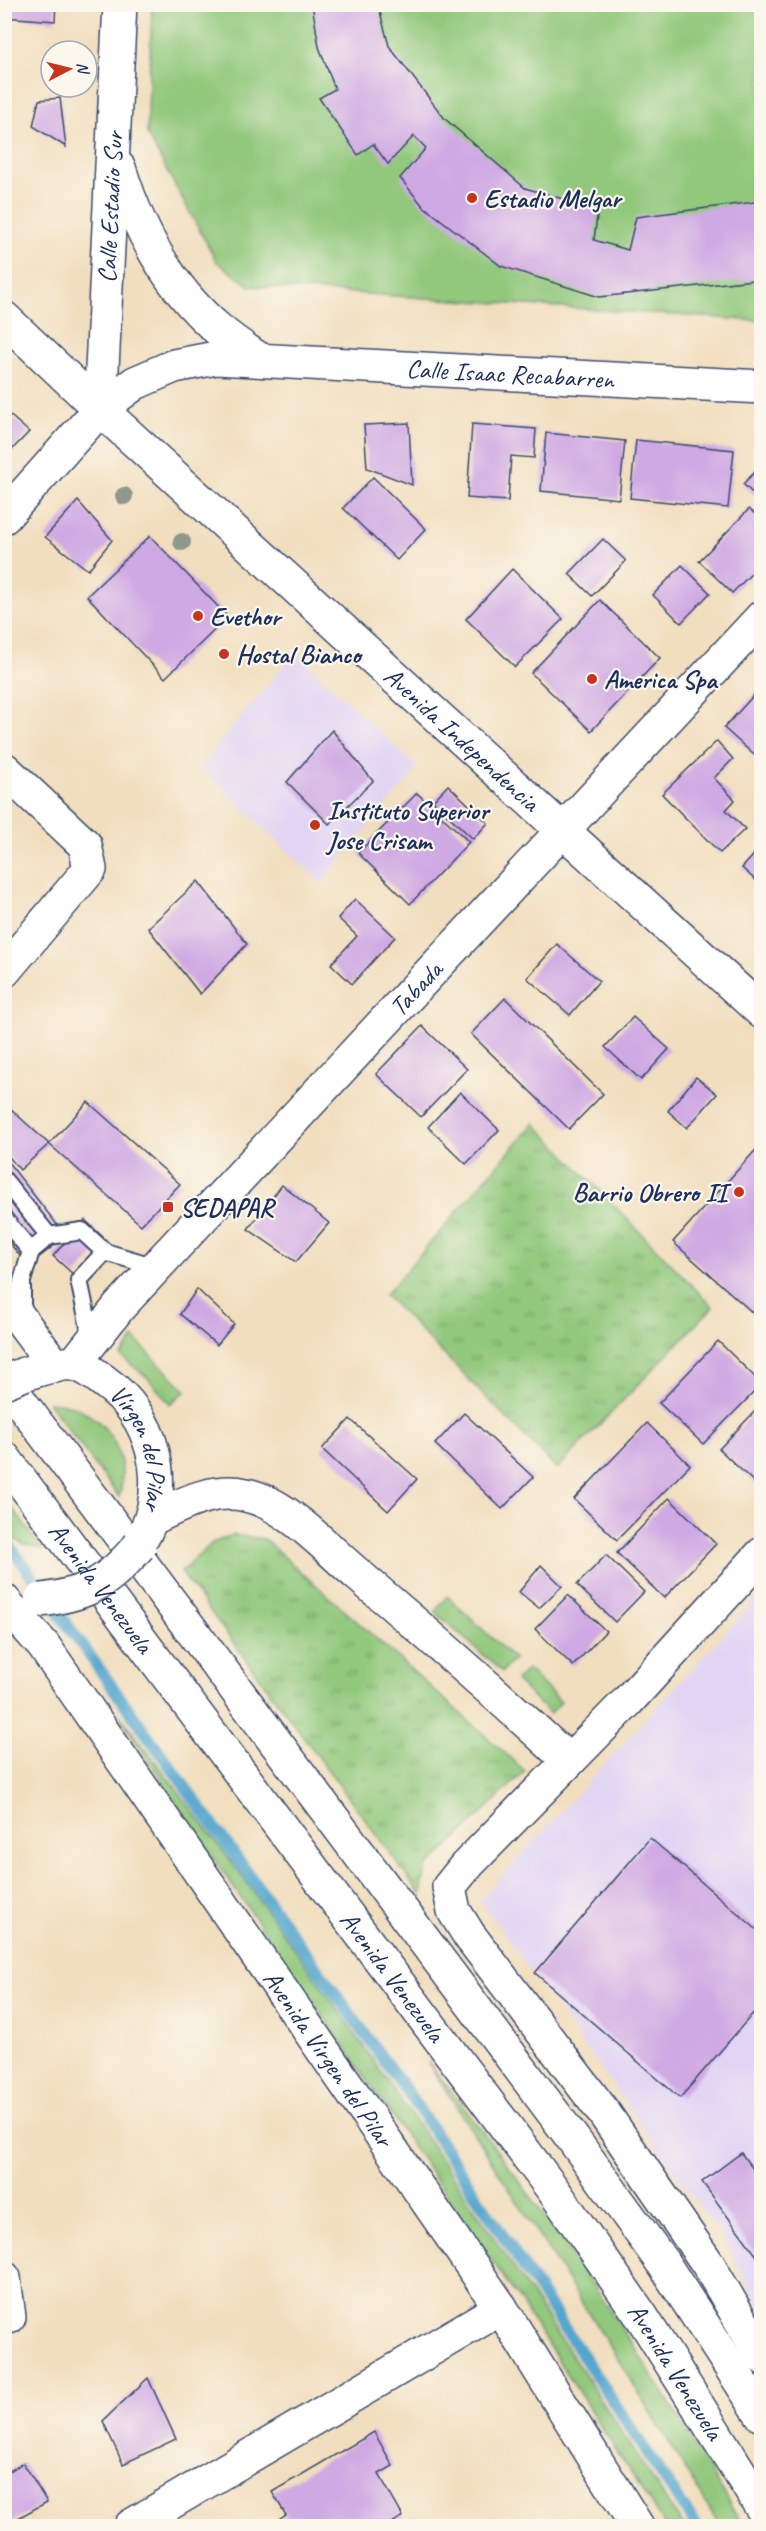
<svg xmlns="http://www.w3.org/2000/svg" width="766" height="2531" font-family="Caveat,sans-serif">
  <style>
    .built { fill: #e1d4f4 }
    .green { fill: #91c87b; stroke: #567c6c; stroke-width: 1.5 }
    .park { fill: url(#park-tufts); stroke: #567c6c; stroke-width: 1.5 }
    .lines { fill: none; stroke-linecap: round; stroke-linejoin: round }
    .stream { stroke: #52a6ce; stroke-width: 12 }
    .building { fill: #cfa9e3 }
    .service-casing { stroke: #3b496c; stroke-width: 20 }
    .minor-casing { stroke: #3b496c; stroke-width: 36 }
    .secondary-casing { stroke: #3b496c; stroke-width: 36 }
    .primary-casing { stroke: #3b496c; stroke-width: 36 }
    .service { stroke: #fff; stroke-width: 16 }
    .minor { stroke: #fff; stroke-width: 33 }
    .secondary { stroke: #fff; stroke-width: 33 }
    .primary { stroke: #fff; stroke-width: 33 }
    .secondary-bridge-casing { stroke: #3b496c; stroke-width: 36; stroke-linecap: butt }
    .secondary-bridge { stroke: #fff; stroke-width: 33 }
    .tree { fill: #8f978e }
    .poi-dot { fill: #c8321e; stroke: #fbf7ec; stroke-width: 2 }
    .labels { text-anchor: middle; stroke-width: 4.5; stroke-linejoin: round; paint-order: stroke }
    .poi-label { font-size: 26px; font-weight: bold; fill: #1b2f5e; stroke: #fbf7ec; text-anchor: start }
    .street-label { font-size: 26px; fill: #1b2f5e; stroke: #fbf7ec }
  </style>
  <defs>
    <pattern id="park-tufts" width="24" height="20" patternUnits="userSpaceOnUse" patternTransform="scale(1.5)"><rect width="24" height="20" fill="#91c87b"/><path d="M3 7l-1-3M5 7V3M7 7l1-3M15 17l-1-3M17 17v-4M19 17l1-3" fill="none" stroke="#76a368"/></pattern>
  </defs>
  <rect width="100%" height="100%" fill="#fbf7ec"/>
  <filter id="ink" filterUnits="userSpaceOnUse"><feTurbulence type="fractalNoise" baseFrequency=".0167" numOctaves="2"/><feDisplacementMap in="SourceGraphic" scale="12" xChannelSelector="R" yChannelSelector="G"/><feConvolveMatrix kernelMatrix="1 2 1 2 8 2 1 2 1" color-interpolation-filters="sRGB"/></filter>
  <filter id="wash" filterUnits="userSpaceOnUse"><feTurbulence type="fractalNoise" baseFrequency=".008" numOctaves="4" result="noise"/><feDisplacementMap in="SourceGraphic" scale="24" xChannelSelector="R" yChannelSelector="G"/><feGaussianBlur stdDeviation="1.35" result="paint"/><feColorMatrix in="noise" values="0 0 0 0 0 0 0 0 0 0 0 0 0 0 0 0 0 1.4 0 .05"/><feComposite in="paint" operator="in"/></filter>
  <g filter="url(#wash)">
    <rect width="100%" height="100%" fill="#f1debe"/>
    <g class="built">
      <polygon points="295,653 418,768 321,883 200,767"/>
      <polygon points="761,1594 761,2311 725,2242 480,1900"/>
    </g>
    <g class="green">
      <polygon points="152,5 761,5 761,321 250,286 217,262 147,134"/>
      <polygon points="134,1338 186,1391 170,1404 147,1377 121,1356"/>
      <path d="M48,1402C98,1403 133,1449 119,1497Z"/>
      <polygon points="5,1498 42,1549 23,1544 5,1533"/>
      <polygon points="447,1596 514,1659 502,1672 435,1612"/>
      <polygon points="527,1669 561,1702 550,1714 516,1681"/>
      <path d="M119,1715C323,1974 504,2250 683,2526H665L518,2298L193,1829Z"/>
      <path d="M428,2062C545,2208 651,2363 742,2526H720L614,2353Z"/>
    </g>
    <g class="park">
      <polygon points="534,1123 713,1307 557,1469 385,1295"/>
      <polygon points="233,1535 264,1539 525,1771 426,1868 421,1895 181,1572 212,1543"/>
    </g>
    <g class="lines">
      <polyline class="stream" points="4,1538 410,2096 696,2526"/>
    </g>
    <g id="blocks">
      <g class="building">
        <polygon points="4,4 56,4 55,21 4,17"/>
        <polygon points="312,4 378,4 389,46 445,119 525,188 598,209 594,240 628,250 636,217 762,201 762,279 599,297 501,266 423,206 400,178 426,148 414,136 388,164 373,144 358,155 319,98 335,89 319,47"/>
        <polygon points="60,98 66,147 33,126 39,100"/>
        <polygon points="4,410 29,432 4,458"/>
        <polygon points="409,423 412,485 367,468 364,425"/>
        <polygon points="472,424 536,429 534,458 511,456 508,501 467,498"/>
        <polygon points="546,433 625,441 619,499 541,491"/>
        <polygon points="636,440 734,450 728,508 630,498"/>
        <polygon points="762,465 762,502 743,484"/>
        <polygon points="373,477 426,529 397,560 343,508"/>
        <polygon points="78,501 112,540 88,570 45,537"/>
        <polygon points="749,509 762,520 762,563 732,593 699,561"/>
        <polygon points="150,536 228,617 165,678 87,596"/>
        <polygon points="603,539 626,561 592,596 569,574"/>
        <polygon points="682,565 710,593 681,623 653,595"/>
        <polygon points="512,569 563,619 515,667 466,619"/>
        <polygon points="600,600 660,658 591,731 531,673"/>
        <polygon points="762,686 762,762 724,728"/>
        <polygon points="332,730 373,781 329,824 287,782"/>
        <polygon points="717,741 733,759 714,778 735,800 726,810 745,829 720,853 662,794"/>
        <polygon points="448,785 488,823 473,839 433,801"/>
        <polygon points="417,793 469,842 410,904 358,853"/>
        <polygon points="762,846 762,886 742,868"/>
        <polygon points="198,881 247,944 200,994 148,928"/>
        <polygon points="355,899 395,937 352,984 331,964 357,936 338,918"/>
        <polygon points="557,944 599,981 570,1015 527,978"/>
        <polygon points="505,998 603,1094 569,1129 471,1034"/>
        <polygon points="633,1017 669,1049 641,1080 605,1047"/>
        <polygon points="422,1026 467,1069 421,1117 376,1074"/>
        <polygon points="696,1077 717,1094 687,1128 668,1111"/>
        <polygon points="460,1092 499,1130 466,1164 428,1127"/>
        <polygon points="88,1102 180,1184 141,1225 49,1144"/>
        <polygon points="4,1103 49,1144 20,1170 4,1151"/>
        <polygon points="762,1143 762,1321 673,1242"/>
        <polygon points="4,1157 66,1236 28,1266 4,1236"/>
        <polygon points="282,1185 329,1223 296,1262 248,1229"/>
        <polygon points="85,1220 107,1241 75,1276 53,1256"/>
        <polygon points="197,1289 234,1324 217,1345 180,1314"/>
        <polygon points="718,1341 762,1384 703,1444 659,1403"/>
        <polygon points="755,1411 762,1418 762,1481 757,1485 719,1449"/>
        <polygon points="464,1413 533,1477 502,1509 435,1444"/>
        <polygon points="350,1419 417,1479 388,1511 322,1449"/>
        <polygon points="647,1423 690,1465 617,1540 574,1499"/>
        <polygon points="669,1498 716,1544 664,1598 617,1553"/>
        <polygon points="606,1555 644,1592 615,1622 577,1585"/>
        <polygon points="541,1565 562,1586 539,1608 519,1592"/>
        <polygon points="568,1595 606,1631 573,1666 535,1629"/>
        <polygon points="650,1838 762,1934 762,2003 680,2098 535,1973"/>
        <polygon points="741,2153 762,2181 762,2263 702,2182"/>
        <polygon points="148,2378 176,2439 123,2464 103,2421"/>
        <polygon points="374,2432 393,2466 379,2474 403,2517 386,2526 272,2526 271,2525 286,2515 272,2492"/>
        <polygon points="23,2463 47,2502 4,2526 4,2474"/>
      </g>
    </g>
  </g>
  <g filter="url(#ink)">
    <use href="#blocks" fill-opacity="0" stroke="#3b496c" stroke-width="1.5"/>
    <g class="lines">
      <defs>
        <g id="service">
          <polyline points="4,1180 49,1236 82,1231 105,1252"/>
          <polyline points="4,1219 31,1251 49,1236"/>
          <polyline points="22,1315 22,1281 31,1251"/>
          <polyline points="92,1341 79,1280 105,1252 156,1267"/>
        </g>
        <g id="minor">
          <path d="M119,168C138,229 169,288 219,330C232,341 246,350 260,360"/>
          <path id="s1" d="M100,409L120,4"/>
          <path id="s2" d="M4,517L100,409L135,383L174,366L216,358L762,387"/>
          <polyline points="4,769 85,845 90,869 4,971"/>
          <polyline points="563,830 762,617"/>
          <polyline points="4,2278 9,2317"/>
          <polyline points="131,2526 501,2308"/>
        </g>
        <g id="secondary">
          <path id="s3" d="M4,318L100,409L762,1012"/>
          <polyline points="4,1297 55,1366"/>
          <path id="s4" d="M74,1364L119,1307L156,1267L563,830"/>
          <path id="s5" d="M24,1374C39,1370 57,1362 73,1364C84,1365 97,1376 105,1382C153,1416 170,1480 145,1533"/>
          <path d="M151,1519C181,1505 213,1487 246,1495C286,1503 326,1548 357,1574C429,1635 500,1697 569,1761L627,1702L762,1554"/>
          <path id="s6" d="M4,1601L43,1645L501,2308L637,2526"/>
        </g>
        <g id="primary">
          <polyline points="4,1380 573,2139 663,2263 762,2415"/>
          <path id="s7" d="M4,1458L554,2191L642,2317L762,2508"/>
          <polyline points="569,1761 465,1867 449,1887 454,1911 469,1935 604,2113 708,2264 762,2357"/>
        </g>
      </defs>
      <use href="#service" class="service-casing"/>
      <use href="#minor" class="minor-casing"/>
      <use href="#secondary" class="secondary-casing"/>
      <use href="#primary" class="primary-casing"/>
      <use href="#service" class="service"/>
      <use href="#minor" class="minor"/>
      <use href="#secondary" class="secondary"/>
      <use href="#primary" class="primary"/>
      <defs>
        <g id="secondary-bridge">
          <polyline points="4,1382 24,1374"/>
          <path d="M41,1600C89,1594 108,1582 139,1546"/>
        </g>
      </defs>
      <use href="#secondary-bridge" class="secondary-bridge-casing"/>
      <use href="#secondary-bridge" class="secondary-bridge"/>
    </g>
    <g class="tree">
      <circle cx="124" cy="496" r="9"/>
      <circle cx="182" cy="542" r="9"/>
    </g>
  </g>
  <g class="poi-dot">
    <circle cx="472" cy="198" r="6"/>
    <circle cx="198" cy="616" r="6"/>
    <circle cx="224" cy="654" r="6"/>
    <circle cx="592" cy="679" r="6"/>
    <circle cx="315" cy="825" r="6"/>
    <circle cx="739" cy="1192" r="6"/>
    <rect x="162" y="1201" width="12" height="12" rx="3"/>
  </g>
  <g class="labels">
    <g class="poi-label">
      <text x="484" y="207">Estadio Melgar</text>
      <text x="210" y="625">Evethor</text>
      <text x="236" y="663">Hostal Bianco</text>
      <text x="604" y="688">America Spa</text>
      <text x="327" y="819">Instituto Superior<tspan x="327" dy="30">Jose Crisam</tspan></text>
      <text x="727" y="1201" text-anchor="end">Barrio Obrero II</text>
      <text x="180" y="1216">SEDAPAR</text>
    </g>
    <g class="street-label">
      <text dy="9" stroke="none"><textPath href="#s1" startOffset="202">Calle Estadio Sur</textPath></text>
      <text dy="9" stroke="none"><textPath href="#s2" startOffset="568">Calle Isaac Recabarren</textPath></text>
      <text dy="9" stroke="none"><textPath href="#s3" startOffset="622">Avenida Independencia</textPath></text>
      <text dy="9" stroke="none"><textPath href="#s4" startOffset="508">Tabada</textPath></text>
      <text dy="9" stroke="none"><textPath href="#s5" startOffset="166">Vírgen del Pilar</textPath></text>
      <text dy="9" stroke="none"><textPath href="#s7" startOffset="162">Avenida Venezuela</textPath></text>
      <text dy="9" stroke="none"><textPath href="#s7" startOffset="648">Avenida Venezuela</textPath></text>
      <text dy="9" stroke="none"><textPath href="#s6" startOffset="561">Avenida Virgen del Pilar</textPath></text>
      <text dy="9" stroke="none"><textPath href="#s7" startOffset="1134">Avenida Venezuela</textPath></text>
    </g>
  </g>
  <rect width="766" height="2531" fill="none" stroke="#fbf7ec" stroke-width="24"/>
  <g transform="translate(69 69) rotate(83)"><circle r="28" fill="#fbf7ec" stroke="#a1a7b3" stroke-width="1.5"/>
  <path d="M0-4.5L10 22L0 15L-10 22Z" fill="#c8321e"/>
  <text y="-9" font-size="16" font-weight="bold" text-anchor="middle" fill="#1b2f5e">N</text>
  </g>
</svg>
